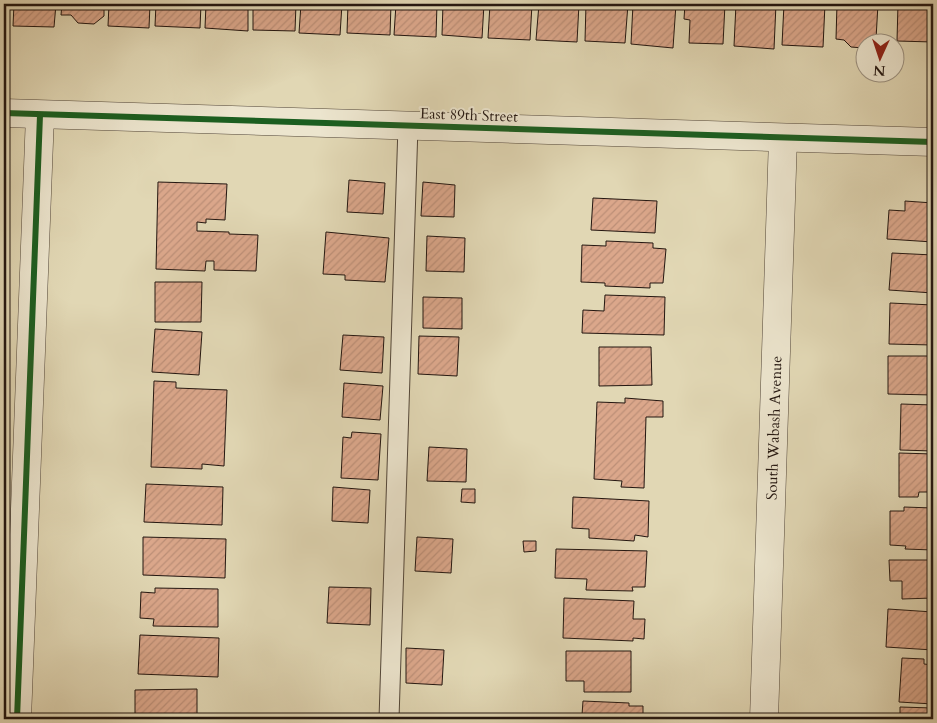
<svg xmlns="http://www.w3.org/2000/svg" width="937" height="723" font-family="Cardo,serif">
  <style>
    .building { fill: url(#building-hatch); stroke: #231610 }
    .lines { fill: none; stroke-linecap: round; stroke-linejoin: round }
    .service-casing { stroke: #524639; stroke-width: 21 }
    .minor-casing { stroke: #524639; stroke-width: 29 }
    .service { stroke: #ece5ce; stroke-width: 19 }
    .minor { stroke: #ece5ce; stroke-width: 28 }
    .cycleway-casing { stroke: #ece5ce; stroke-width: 9 }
    .cycleway { stroke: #1b5e20; stroke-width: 6 }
    .labels { text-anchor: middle; stroke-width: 4; stroke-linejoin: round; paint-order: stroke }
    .street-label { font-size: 15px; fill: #231610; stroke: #ece5ce }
  </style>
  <defs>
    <pattern id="building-hatch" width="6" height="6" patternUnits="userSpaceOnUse" patternTransform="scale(1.25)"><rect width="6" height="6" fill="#dba78b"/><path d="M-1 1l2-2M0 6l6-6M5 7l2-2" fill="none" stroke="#bc8f77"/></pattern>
  </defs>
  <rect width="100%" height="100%" fill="#e1d7b4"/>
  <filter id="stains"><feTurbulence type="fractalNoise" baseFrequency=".004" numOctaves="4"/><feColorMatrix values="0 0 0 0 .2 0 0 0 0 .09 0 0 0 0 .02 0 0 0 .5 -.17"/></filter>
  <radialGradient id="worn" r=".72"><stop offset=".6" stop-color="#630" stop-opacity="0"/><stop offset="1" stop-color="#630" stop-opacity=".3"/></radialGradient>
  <g class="building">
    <polygon points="4,4 9,4 8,24 4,24"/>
    <polygon points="14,4 56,4 54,27 13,26"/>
    <polygon points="62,4 104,4 104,16 94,24 78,23 71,15 61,15"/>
    <polygon points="109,4 150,4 149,28 108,26"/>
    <polygon points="156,4 201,4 200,28 155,26"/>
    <polygon points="206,4 248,4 248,31 205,28"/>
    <polygon points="253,4 296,4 295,31 253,30"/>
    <polygon points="301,4 342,4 340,35 299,33"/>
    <polygon points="348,4 391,4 390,35 347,33"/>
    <polygon points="396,4 437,4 436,37 394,35"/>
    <polygon points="443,4 484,4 482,38 442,35"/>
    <polygon points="490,4 532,4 530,40 488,38"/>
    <polygon points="539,4 579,4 577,42 536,40"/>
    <polygon points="586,4 628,4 625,43 585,41"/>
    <polygon points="633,4 676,4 673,48 631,44"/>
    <polygon points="685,4 725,4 723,44 689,43 690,20 684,19"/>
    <polygon points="736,4 776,4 774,49 734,46"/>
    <polygon points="784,4 825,4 823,47 782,45"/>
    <polygon points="837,4 878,4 876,39 873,42 864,42 864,48 851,47 844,40 836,39"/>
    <polygon points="898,4 933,4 933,42 897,41"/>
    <polygon points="349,180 385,183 383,214 347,212"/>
    <polygon points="158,182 227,184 225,220 206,219 206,223 197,222 197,231 229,232 229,234 258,235 256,271 214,270 214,261 206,261 205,271 156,269"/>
    <polygon points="423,182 455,185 454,217 421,216"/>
    <polygon points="593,198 657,201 655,233 591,230"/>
    <polygon points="905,201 933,203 933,242 887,239 889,210 905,211"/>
    <polygon points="326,232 389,238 385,282 345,280 345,275 323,274"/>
    <polygon points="427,236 465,238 464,272 426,271"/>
    <polygon points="606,241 653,243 653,248 666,249 663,283 650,283 650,288 605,286 605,283 581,282 582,245 606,246"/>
    <polygon points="892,253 933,255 933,293 889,290"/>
    <polygon points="155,282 202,282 201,322 155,322"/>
    <polygon points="605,295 665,297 664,335 582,333 583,310 604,311"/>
    <polygon points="423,297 462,298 462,329 423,328"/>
    <polygon points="890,303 933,305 933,345 889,344"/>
    <polygon points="155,329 202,332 199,375 152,372"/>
    <polygon points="343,335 384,337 382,373 340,370"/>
    <polygon points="419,336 459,337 457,376 418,374"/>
    <polygon points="599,347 651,347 652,385 599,386"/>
    <polygon points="888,356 933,356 933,395 888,394"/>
    <polygon points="154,381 176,382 176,388 227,390 224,466 202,464 202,469 151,467"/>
    <polygon points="344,383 383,386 380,420 342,417"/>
    <polygon points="625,398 663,401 663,417 646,417 644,488 621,487 622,481 594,479 597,402 625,403"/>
    <polygon points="901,404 933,405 933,451 900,450"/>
    <polygon points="352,432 381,434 378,480 341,478 343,437 351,438"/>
    <polygon points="429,447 467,449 466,482 427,481"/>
    <polygon points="899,453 933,454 933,492 919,492 918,497 899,497"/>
    <polygon points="146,484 223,487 222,525 144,522"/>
    <polygon points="333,487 370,490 368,523 332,521"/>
    <polygon points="462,489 475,489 475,503 461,502"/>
    <polygon points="573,497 649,501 648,537 635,535 634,541 589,538 589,529 572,528"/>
    <polygon points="904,507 933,508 933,550 905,549 906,546 890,545 890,511 904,511"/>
    <polygon points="143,537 226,539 225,578 143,575"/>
    <polygon points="417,537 453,539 451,573 415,571"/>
    <polygon points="523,541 536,541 536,551 524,552"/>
    <polygon points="556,549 647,551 645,587 632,587 633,591 586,590 587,579 555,578"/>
    <polygon points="889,560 933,560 933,598 902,599 902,581 890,581"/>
    <polygon points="329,587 371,588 370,625 327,623"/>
    <polygon points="155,588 218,589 218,627 153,626 154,619 140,618 141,592 155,593"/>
    <polygon points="564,598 634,601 633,619 645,619 644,639 633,638 633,641 563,638"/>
    <polygon points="888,609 933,612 933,650 886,647"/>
    <polygon points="140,635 219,638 218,677 138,674"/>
    <polygon points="406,648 444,650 442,685 406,683"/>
    <polygon points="566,651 631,651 631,692 584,692 584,681 566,681"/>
    <polygon points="902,658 924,659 924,664 933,665 933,704 899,702"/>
    <polygon points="197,689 197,719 135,719 135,690"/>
    <polygon points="583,701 629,703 629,706 643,706 643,719 565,719 565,714 582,715"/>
    <polygon points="900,707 933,708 933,719 900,719"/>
  </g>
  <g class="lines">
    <defs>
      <polyline id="service" points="389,719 408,126"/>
      <g id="minor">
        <polyline points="4,113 933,142"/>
        <polyline points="17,719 40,115"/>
        <polyline points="764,719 783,138"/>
      </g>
    </defs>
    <use href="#service" class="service-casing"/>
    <use href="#minor" class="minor-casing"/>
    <use href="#service" class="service"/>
    <use href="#minor" class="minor"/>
    <defs>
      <g id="cycleway">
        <polyline points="4,113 933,142"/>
        <polyline points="17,719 40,115"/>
      </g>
    </defs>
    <use href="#cycleway" class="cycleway-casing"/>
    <use href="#cycleway" class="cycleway"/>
  </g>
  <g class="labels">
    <g class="street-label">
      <text transform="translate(469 115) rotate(2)" y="5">East 89th Street</text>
      <text transform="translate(774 428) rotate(-88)" y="5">South Wabash Avenue</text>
    </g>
  </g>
  <rect width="937" height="723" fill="none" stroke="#e1d7b4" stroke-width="20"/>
  <rect x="5" y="5" width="927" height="713" fill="none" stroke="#231610" stroke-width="2.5"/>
  <rect x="10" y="10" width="917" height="703" fill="none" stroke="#231610"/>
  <g transform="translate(880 58) rotate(183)"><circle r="24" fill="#ece5ce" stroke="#9c9282"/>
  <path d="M0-4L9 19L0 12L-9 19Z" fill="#8f2418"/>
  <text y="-8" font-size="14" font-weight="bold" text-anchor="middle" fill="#231610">N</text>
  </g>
  <rect width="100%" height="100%" filter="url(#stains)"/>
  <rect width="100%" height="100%" fill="url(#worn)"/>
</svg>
